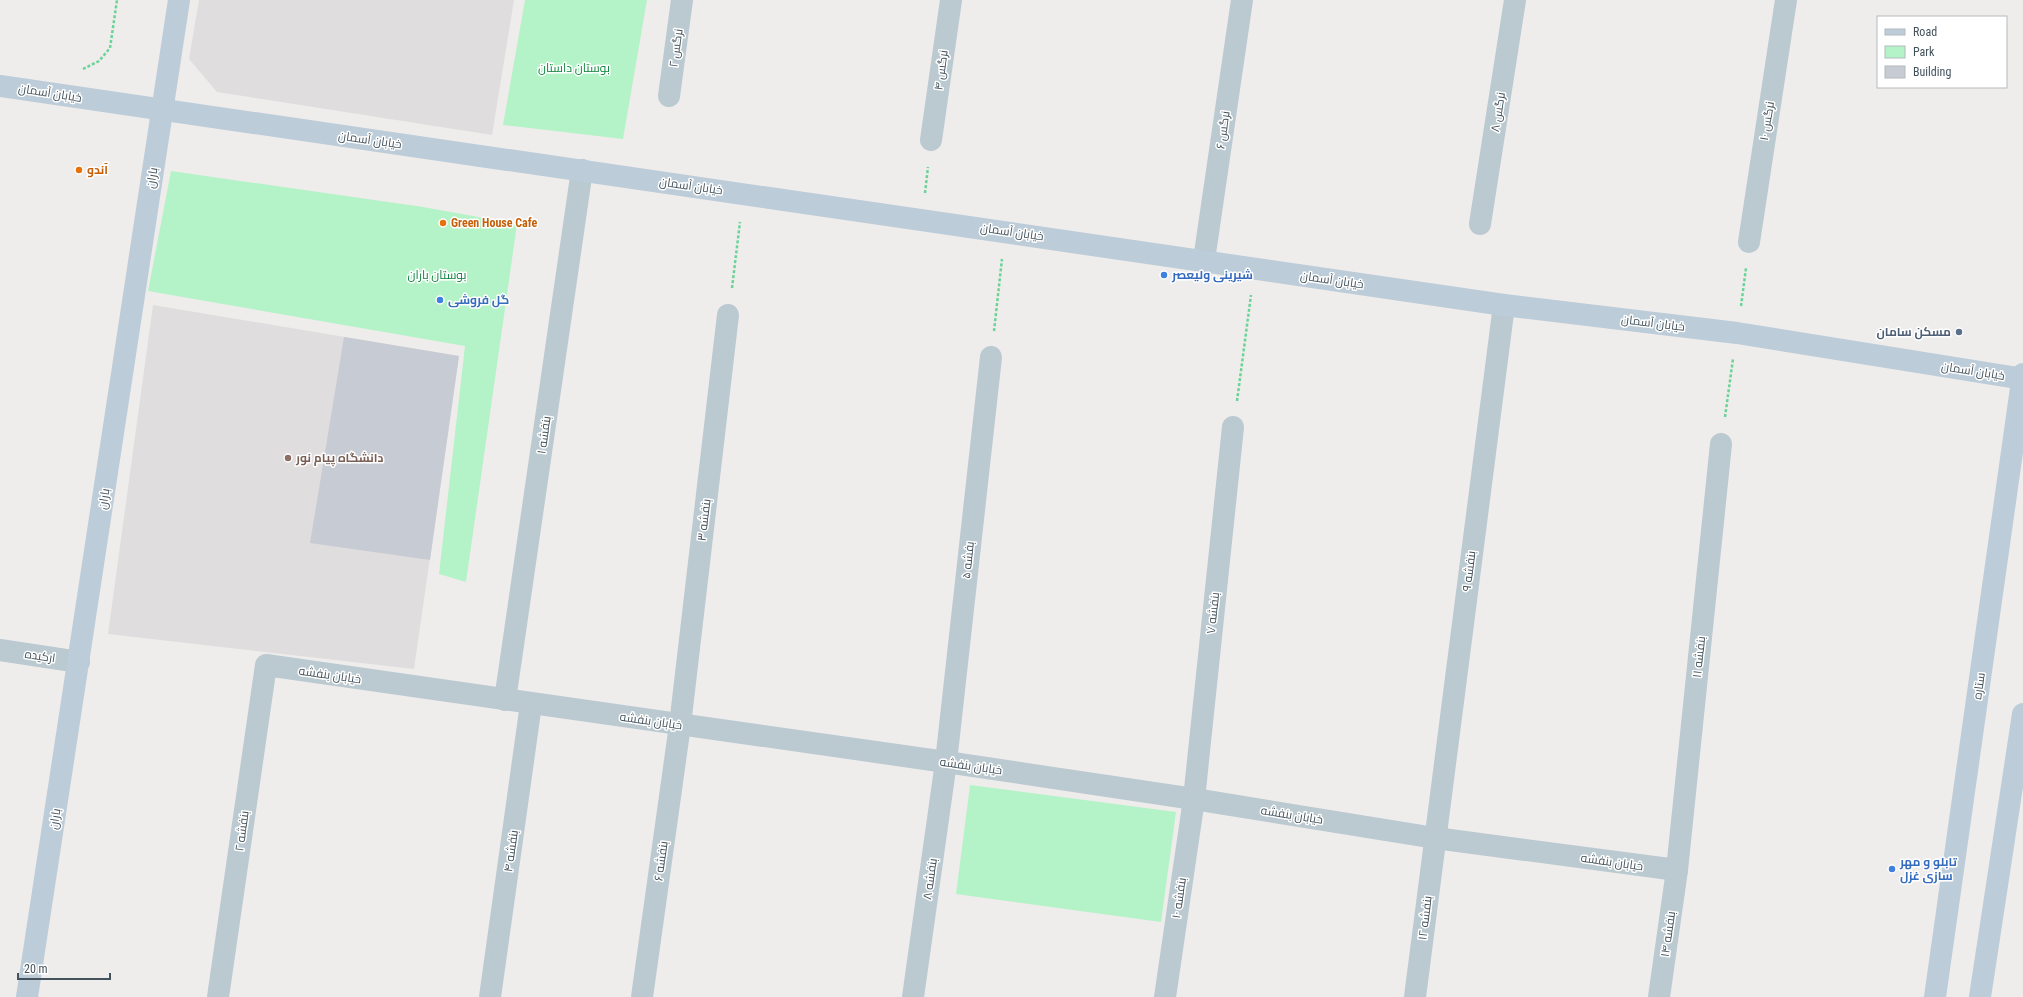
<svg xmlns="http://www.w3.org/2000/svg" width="2023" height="997" font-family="'Roboto Condensed',Cairo,sans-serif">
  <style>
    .education { fill: #e0ddde }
    .green { fill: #b4f3c7 }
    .building { fill: #c7cbd3 }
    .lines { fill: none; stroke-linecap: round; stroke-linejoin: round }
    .path { stroke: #69d495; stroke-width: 2.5; stroke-dasharray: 3 2; stroke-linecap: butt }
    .street { stroke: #bbc9d1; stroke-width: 22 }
    .secondary { stroke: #bcccd8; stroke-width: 22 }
    .food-dot { fill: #e8710a; stroke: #fff; stroke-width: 1.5 }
    .shop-dot { fill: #3f7fe0; stroke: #fff; stroke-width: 1.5 }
    .service-dot { fill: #5c6f8a; stroke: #fff; stroke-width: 1.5 }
    .education-dot { fill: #8d6e63; stroke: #fff; stroke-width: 1.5 }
    .labels { text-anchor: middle; stroke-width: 3; stroke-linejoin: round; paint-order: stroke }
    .street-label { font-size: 12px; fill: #43525b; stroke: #fff }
    .park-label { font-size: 12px; fill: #0d833d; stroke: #fff }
    .food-label { font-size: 12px; font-weight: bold; fill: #c56008; stroke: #fff; text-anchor: start }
    .shop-label { font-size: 12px; font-weight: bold; fill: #366cbe; stroke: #fff; text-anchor: start }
    .service-label { font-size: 12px; font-weight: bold; fill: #4e5e75; stroke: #fff; text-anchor: end }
    .education-label { font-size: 12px; font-weight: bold; fill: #785e54; stroke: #fff; text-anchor: start }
  </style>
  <rect width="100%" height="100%" fill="#efecec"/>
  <g class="education">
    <polygon points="199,0 514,0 492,135 217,92 189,59"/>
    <polygon points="153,305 459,356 414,669 108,634"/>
  </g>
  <g class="green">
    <polygon points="525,0 647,0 623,139 503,125"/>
    <polygon points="171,171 423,207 517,224 466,582 439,574 465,346 148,291"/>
    <polygon points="970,785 1176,812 1161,922 956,894"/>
  </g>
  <polygon class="building" points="344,337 459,356 430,560 310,543"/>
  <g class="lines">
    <g class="path">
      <polyline points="83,69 99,61 110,48 117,0"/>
      <polyline points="925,193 928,167"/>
      <polyline points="732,288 740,222"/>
      <polyline points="1741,306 1746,268"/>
      <polyline points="994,331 1002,259"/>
      <polyline points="1237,401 1251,295"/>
      <polyline points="1725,417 1733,359"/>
    </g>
    <g class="street">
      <polyline points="669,96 682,0"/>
      <polyline points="931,140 951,0"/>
      <polyline points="1480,224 1515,0"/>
      <polyline points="1749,242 1786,0"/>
      <polyline points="1204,260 1242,0"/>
      <polyline points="0,650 79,662"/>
      <polyline points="505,700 582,170"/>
      <polyline points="218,997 266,665 946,762 1194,799 1435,838 1677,870"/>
      <polyline points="490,997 531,704"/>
      <polyline points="642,997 680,725 728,315"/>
      <polyline points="913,997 946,762 991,357"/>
      <polyline points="1165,997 1194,799 1233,427"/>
      <polyline points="1415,997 1504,305"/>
      <polyline points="1659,997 1677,870 1721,444"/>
    </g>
    <g class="secondary">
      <polyline points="0,86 1504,305 1737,333 2023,379"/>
      <polyline points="27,997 179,0"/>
      <polyline points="1935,997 2023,374"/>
      <polyline points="1980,997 2023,714"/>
    </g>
  </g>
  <g class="food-dot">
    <circle cx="79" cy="170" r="4"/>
    <circle cx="443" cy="223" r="4"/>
  </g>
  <g class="shop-dot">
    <circle cx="1164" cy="275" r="4"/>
    <circle cx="440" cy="300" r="4"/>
    <circle cx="1892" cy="869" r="4"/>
  </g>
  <circle class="service-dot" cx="1959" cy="332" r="4"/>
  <circle class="education-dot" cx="288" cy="458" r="4"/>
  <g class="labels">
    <g class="street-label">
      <text transform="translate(676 48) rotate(-82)" y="4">نرگس ۲</text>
      <text transform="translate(941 70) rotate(-82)" y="4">نرگس ۴</text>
      <text transform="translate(50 93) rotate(9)" y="4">خیابان آسمان</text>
      <text transform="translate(1498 112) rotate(-81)" y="4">نرگس ۸</text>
      <text transform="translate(1767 121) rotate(-81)" y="4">نرگس ۱۰</text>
      <text transform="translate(1223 130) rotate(-82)" y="4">نرگس ۶</text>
      <text transform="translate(370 140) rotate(8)" y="4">خیابان آسمان</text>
      <text transform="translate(152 178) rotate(-81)" y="4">باران</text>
      <text transform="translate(691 186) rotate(8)" y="4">خیابان آسمان</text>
      <text transform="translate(1012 232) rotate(8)" y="4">خیابان آسمان</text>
      <text transform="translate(1332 280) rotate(8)" y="4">خیابان آسمان</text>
      <text transform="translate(1653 323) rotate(7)" y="4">خیابان آسمان</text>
      <text transform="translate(1973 371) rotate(9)" y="4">خیابان آسمان</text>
      <text transform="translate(544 435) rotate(-82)" y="4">بنفشه ۱</text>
      <text transform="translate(104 499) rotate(-81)" y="4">باران</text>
      <text transform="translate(704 520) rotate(-83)" y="4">بنفشه ۳</text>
      <text transform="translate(968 560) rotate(-84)" y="4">بفشه ۵</text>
      <text transform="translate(1469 571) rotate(-83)" y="4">بنفشه ۹</text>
      <text transform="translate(1213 613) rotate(-84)" y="4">بنفشه ۷</text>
      <text transform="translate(40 656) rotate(8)" y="4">ارکیده</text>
      <text transform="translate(1699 657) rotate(-84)" y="4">بنفشه ۱۱</text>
      <text transform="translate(330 675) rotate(8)" y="4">خیابان بنفشه</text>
      <text transform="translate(1979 686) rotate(-82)" y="4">ستاره</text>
      <text transform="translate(651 721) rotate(8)" y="4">خیابان بنفشه</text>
      <text transform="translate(971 766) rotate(8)" y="4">خیابان بنفشه</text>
      <text transform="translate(1292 815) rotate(9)" y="4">خیابان بنفشه</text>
      <text transform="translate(55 819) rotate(-81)" y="4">باران</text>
      <text transform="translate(242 831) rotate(-82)" y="4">بنفشه ۲</text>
      <text transform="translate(511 851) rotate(-82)" y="4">بنفشه ۴</text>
      <text transform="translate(661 861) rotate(-82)" y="4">بنفشه ۶</text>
      <text transform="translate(1612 862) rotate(8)" y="4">خیابان بنفشه</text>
      <text transform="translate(930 879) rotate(-82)" y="4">بنفشه ۸</text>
      <text transform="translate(1179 898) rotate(-82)" y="4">بنفشه ۱۰</text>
      <text transform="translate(1425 918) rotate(-83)" y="4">بنفشه ۱۲</text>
      <text transform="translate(1668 934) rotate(-82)" y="4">بنفشه ۱۴</text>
    </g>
    <g class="park-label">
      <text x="574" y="72">بوستان داستان</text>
      <text x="437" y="279">بوستان باران</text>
    </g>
    <g class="food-label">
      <text x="87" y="174">آندو</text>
      <text x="451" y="227">Green House Cafe</text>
    </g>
    <g class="shop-label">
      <text x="1172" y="279">شیرینی ولیعصر</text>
      <text x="448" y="304">گل فروشی</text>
      <text x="1900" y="866">تابلو و مهر<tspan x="1900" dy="14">سازی غزل</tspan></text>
    </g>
    <g class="service-label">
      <text x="1951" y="336">مسکن سامان</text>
    </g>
    <g class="education-label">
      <text x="296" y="462">دانشگاه پیام نور</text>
    </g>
  </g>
  <rect x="1877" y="16" width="130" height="72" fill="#ffffff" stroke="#b4babd"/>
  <rect x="1885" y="29" width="20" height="6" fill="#bcccd8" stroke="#b4babd"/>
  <text x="1913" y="36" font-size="12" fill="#43525b">Road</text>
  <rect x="1885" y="46" width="20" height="12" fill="#b4f3c7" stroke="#b4babd"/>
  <text x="1913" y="56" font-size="12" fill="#43525b">Park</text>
  <rect x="1885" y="66" width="20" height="12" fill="#c7cbd3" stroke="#b4babd"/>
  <text x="1913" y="76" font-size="12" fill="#43525b">Building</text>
  <path d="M18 973v6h92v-6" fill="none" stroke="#43525b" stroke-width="2"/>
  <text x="24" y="973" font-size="12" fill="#43525b" stroke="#ffffff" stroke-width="3" paint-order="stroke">20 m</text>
</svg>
